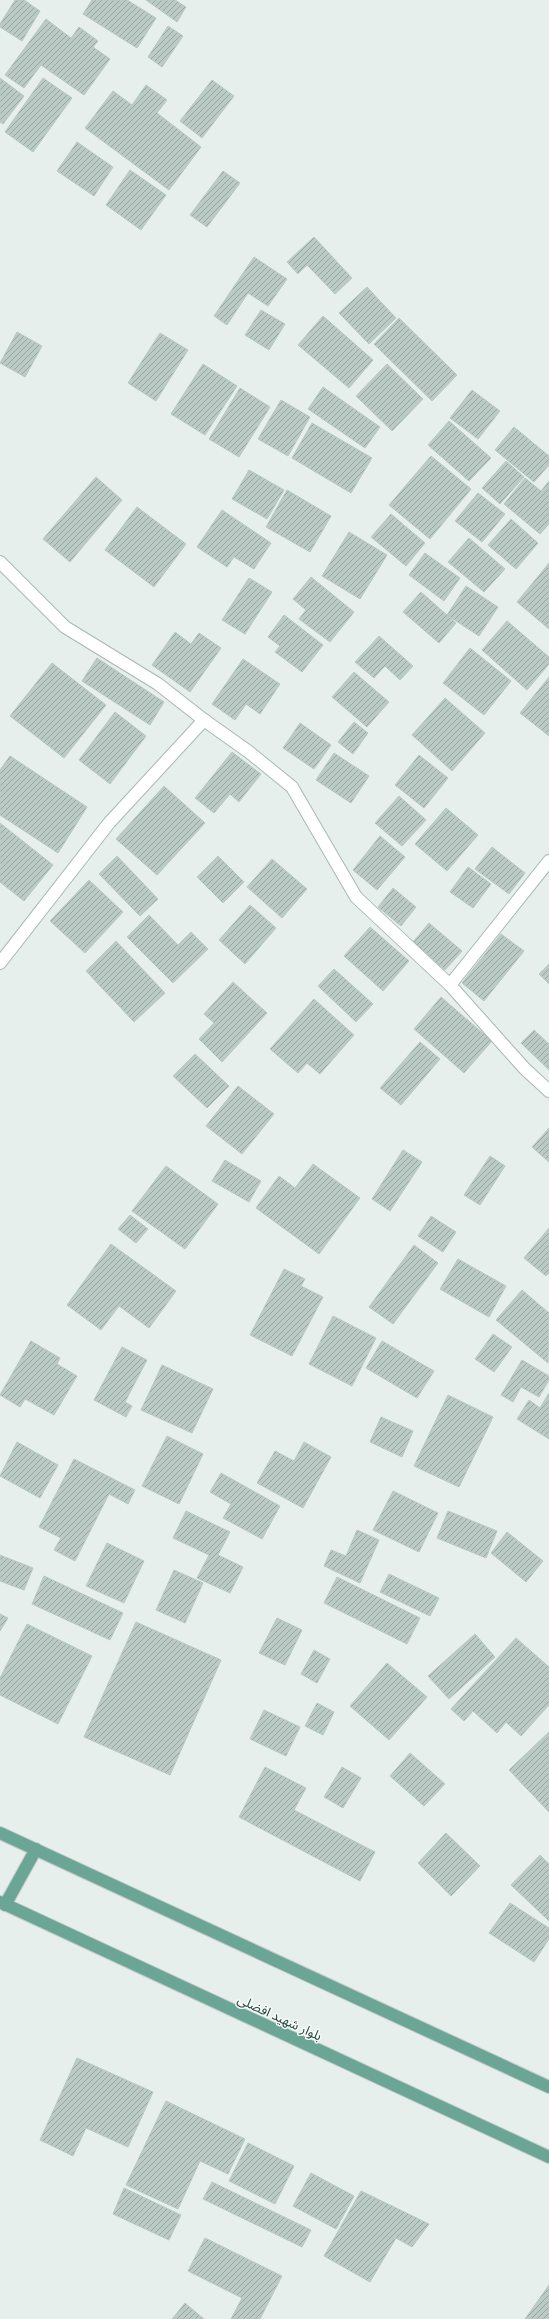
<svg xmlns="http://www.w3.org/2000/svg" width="549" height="2319" font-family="Lato,'Noto Sans Arabic',sans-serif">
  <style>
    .building { fill: url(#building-hatch); stroke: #b8c9c2 }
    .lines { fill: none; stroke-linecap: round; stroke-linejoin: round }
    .street-casing { stroke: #a8b8b2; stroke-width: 14 }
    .primary-casing { stroke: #c2cac8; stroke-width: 14 }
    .street { stroke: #fff; stroke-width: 12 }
    .primary { stroke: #6aa596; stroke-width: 12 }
    .labels { text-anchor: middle; stroke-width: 3; stroke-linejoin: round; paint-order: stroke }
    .street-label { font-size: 13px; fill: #24423a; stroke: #f7fbf9 }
  </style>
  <defs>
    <pattern id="building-hatch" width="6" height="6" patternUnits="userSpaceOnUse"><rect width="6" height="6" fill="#bbcac4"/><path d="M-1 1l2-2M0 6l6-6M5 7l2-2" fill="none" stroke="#98a6a0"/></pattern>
  </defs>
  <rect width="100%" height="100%" fill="#e6efeb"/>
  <g class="building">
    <polygon points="15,0 24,0 40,11 22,41 0,27 0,24"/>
    <polygon points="92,0 127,0 156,18 137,48 83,14"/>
    <polygon points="146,0 175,0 186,7 177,22"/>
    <polygon points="46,19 71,38 79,27 98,41 93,47 110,59 84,95 41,65 24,88 5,75"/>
    <polygon points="168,26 183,36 162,67 148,57"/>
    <polygon points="0,78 24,96 3,124 0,122"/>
    <polygon points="43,78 72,98 33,152 5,132"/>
    <polygon points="212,80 234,96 202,138 180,121"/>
    <polygon points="146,85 167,100 157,113 201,147 169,190 85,128 113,91 132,105"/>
    <polygon points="77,142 113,167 94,196 57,171"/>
    <polygon points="130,170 166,195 141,230 106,205"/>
    <polygon points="223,171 240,183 207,227 190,215"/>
    <polygon points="314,237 352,278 335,294 307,265 298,274 287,262"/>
    <polygon points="254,257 287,279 268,306 248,293 227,325 214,316"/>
    <polygon points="367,287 396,318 369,344 339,313"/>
    <polygon points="261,310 285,324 269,350 245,335"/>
    <polygon points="323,316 373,360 349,388 298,345"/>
    <polygon points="399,318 457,375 432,401 374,344"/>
    <polygon points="17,332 42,346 25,377 0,363"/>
    <polygon points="160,333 188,350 156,401 128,383"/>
    <polygon points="203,364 237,386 205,435 171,414"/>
    <polygon points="387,364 423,399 392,431 356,396"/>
    <polygon points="323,387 380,427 365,448 308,409"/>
    <polygon points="240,388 270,407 239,457 209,439"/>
    <polygon points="472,390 500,411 478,439 450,418"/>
    <polygon points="281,400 310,417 288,456 258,439"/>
    <polygon points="449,421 491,458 469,481 428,445"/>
    <polygon points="312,423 372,458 351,493 292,458"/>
    <polygon points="514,427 549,456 549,465 534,482 495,450"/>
    <polygon points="431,456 471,489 430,539 389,505"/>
    <polygon points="506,461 524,477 500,504 482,488"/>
    <polygon points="249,470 284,490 267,519 232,499"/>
    <polygon points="96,477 122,500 70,562 43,539"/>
    <polygon points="525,478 541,491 549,481 549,524 540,534 504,504"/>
    <polygon points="287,490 331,516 310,552 266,527"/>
    <polygon points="478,493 505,514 482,542 455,521"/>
    <polygon points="137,507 186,544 154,587 105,550"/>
    <polygon points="222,510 271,543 254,569 234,557 227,567 197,547"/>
    <polygon points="391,514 425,543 406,566 371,537"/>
    <polygon points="511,519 538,543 516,569 488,545"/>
    <polygon points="349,532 387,555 360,599 322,576"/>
    <polygon points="469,538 505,569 484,592 448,562"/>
    <polygon points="425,553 460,578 444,601 409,575"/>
    <polygon points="549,563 549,629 517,602"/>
    <polygon points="311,577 354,612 330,642 299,619 306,610 293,599"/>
    <polygon points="249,578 272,592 245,634 222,620"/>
    <polygon points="466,586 498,607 479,636 447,615"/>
    <polygon points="421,592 456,623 439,643 403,612"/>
    <polygon points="284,615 323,645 302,672 275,652 280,646 268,637"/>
    <polygon points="507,621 549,657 549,664 527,690 482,650"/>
    <polygon points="175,632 191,644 199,633 221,648 190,692 152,665"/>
    <polygon points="379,636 413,666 400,680 385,666 374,678 355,662"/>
    <polygon points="470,648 511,681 484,715 443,683"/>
    <polygon points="97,658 164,702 150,725 82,681"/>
    <polygon points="243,659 280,684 260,714 246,704 235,720 212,704"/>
    <polygon points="52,663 106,705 64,758 10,716"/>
    <polygon points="354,672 389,702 367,727 332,697"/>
    <polygon points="549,677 549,736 520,713"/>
    <polygon points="445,698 485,733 452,771 412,735"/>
    <polygon points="115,712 146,736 110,784 79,760"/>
    <polygon points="354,722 368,733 353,754 338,742"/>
    <polygon points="300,723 331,745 314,769 283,748"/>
    <polygon points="232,752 261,774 239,802 230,794 214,813 195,798"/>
    <polygon points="334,753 369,776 351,803 316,780"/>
    <polygon points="419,755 448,778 424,808 395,785"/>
    <polygon points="10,756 87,807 58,853 0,815 0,770"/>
    <polygon points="164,786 205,823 157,875 116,839"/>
    <polygon points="399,796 426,820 402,846 375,823"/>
    <polygon points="446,808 478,835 447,871 415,844"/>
    <polygon points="0,823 53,865 24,901 0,882"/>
    <polygon points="380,836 405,857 377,890 353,870"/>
    <polygon points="492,847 525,873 509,894 475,869"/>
    <polygon points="117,856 158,899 140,916 99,874"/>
    <polygon points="218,856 244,882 223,903 197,877"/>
    <polygon points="272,859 307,889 282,918 247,887"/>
    <polygon points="468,867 491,884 473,908 450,892"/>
    <polygon points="89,880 123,912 85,953 50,921"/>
    <polygon points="393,888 416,907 401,926 378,907"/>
    <polygon points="250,905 276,928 245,964 219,940"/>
    <polygon points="149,915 178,945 191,932 208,949 173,983 127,937"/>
    <polygon points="429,923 462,951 445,970 413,942"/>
    <polygon points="370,927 409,961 383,991 344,956"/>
    <polygon points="501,934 524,951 484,1001 462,983"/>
    <polygon points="116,941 165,993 134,1022 86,971"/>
    <polygon points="549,964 549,984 539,974"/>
    <polygon points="334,969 373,1004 356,1022 318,986"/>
    <polygon points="233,982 267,1013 222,1062 199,1039 214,1023 204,1014"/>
    <polygon points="441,997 492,1041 464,1073 414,1029"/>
    <polygon points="314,999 354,1035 320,1074 307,1063 298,1073 270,1049"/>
    <polygon points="534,1030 549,1044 549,1070 521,1043"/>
    <polygon points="420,1042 440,1059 401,1105 380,1088"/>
    <polygon points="195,1054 229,1086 207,1108 173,1076"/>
    <polygon points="238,1086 274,1114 242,1154 206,1126"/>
    <polygon points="549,1128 549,1162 532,1147"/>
    <polygon points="403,1150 422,1162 390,1211 372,1199"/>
    <polygon points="490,1156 505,1166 480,1205 464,1195"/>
    <polygon points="225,1160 261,1181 249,1202 212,1181"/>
    <polygon points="313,1164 360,1198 319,1254 256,1208 279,1176 295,1188"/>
    <polygon points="166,1166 218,1204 185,1249 132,1211"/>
    <polygon points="130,1215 148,1229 136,1243 118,1229"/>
    <polygon points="431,1216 456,1232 443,1252 418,1236"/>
    <polygon points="549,1228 549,1273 546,1276 524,1258"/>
    <polygon points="111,1244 176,1291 149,1328 119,1306 101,1330 67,1305"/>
    <polygon points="414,1245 438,1263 393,1324 369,1307"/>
    <polygon points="458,1259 506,1286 489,1317 440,1289"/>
    <polygon points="284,1269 305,1279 301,1286 323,1297 292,1356 250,1335"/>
    <polygon points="522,1290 549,1313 548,1363 496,1320"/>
    <polygon points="333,1316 376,1338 352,1386 309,1364"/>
    <polygon points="493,1334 512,1347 494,1372 475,1359"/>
    <polygon points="31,1341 60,1358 57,1364 77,1376 54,1415 25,1399 20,1407 0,1395"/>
    <polygon points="382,1341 434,1371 417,1398 366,1368"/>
    <polygon points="122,1347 147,1360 125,1402 132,1406 126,1417 94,1400"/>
    <polygon points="522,1360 549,1376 549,1380 539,1397 521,1387 513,1402 501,1395"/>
    <polygon points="162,1365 213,1389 192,1433 141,1410"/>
    <polygon points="549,1393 549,1439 517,1419 529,1400 540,1408"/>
    <polygon points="448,1395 493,1417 459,1487 414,1466"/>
    <polygon points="381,1417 413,1431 402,1457 370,1442"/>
    <polygon points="167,1436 203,1454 179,1504 142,1486"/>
    <polygon points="17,1442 58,1465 40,1498 0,1476"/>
    <polygon points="304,1442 331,1457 303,1508 257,1483 275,1451 294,1461"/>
    <polygon points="74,1459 135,1490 128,1504 109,1494 75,1561 54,1550 61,1538 39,1527"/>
    <polygon points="221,1473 280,1506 262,1539 223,1518 231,1504 210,1492"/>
    <polygon points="393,1491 438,1513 419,1552 373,1530"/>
    <polygon points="186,1511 230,1532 218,1555 243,1567 230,1593 197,1578 209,1555 173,1538"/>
    <polygon points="448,1511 497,1531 486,1558 437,1538"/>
    <polygon points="357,1530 379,1540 360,1583 324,1566 331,1550 346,1556"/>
    <polygon points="507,1532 543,1561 526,1582 491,1553"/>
    <polygon points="107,1543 144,1561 124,1603 86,1586"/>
    <polygon points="0,1555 33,1568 24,1590 0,1581"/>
    <polygon points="174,1570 203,1583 185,1623 156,1610"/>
    <polygon points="389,1574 439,1598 430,1616 380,1592"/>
    <polygon points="44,1576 123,1613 110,1640 32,1604"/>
    <polygon points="337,1577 420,1618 407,1644 324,1603"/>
    <polygon points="0,1614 8,1618 0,1631"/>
    <polygon points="277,1618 302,1630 285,1665 259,1653"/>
    <polygon points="136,1622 221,1660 170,1775 84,1737"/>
    <polygon points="27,1624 92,1656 58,1724 0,1695 0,1678"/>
    <polygon points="475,1634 495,1657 449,1699 428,1676"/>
    <polygon points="516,1638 549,1667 549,1705 521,1736 506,1722 497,1733 473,1711 464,1721 451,1709"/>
    <polygon points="314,1650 330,1659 317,1683 301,1674"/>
    <polygon points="387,1663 427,1697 389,1740 350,1706"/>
    <polygon points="317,1703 334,1712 323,1735 305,1726"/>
    <polygon points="264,1710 300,1727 286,1756 250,1739"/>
    <polygon points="549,1732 549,1812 509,1770"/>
    <polygon points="410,1753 445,1784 424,1806 390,1776"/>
    <polygon points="265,1767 306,1788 294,1810 375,1852 360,1881 239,1817"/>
    <polygon points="342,1767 361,1778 343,1808 324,1797"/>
    <polygon points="446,1833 480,1866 451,1896 418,1863"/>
    <polygon points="540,1855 549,1864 549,1921 511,1885"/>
    <polygon points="510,1903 549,1928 549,1939 534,1962 489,1933"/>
    <polygon points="77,2058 153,2092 128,2147 86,2128 73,2156 40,2140"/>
    <polygon points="166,2101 245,2139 228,2174 200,2161 178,2209 126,2185"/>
    <polygon points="248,2143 294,2166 275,2204 229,2181"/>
    <polygon points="311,2173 354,2196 336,2229 293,2206"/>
    <polygon points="212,2182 311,2230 302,2247 203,2199"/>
    <polygon points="124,2188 181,2215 169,2240 113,2214"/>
    <polygon points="361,2191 429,2224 412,2247 396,2238 370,2282 324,2256"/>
    <polygon points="205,2238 282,2276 260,2319 231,2319 242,2298 188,2271"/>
    <polygon points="549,2285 549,2319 525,2319"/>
    <polygon points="185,2303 204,2319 172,2319"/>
  </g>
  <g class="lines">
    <defs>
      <g id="street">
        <polyline points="0,562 65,627 158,684 204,720 249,752 292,787 356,897 450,985 525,1069 549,1091"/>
        <polyline points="0,963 109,823 204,720"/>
        <polyline points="450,985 549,861"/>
      </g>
      <g id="primary">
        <polyline points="0,1833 549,2087"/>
        <polyline points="0,1902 549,2157"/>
        <polyline points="5,1905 36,1849"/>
      </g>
    </defs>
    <use href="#street" class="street-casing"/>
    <use href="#primary" class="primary-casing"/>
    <use href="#street" class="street"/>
    <use href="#primary" class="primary"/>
  </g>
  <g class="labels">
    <g class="street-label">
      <text transform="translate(280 2017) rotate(25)" y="5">بلوار شهید افضلی</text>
    </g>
  </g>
</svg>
